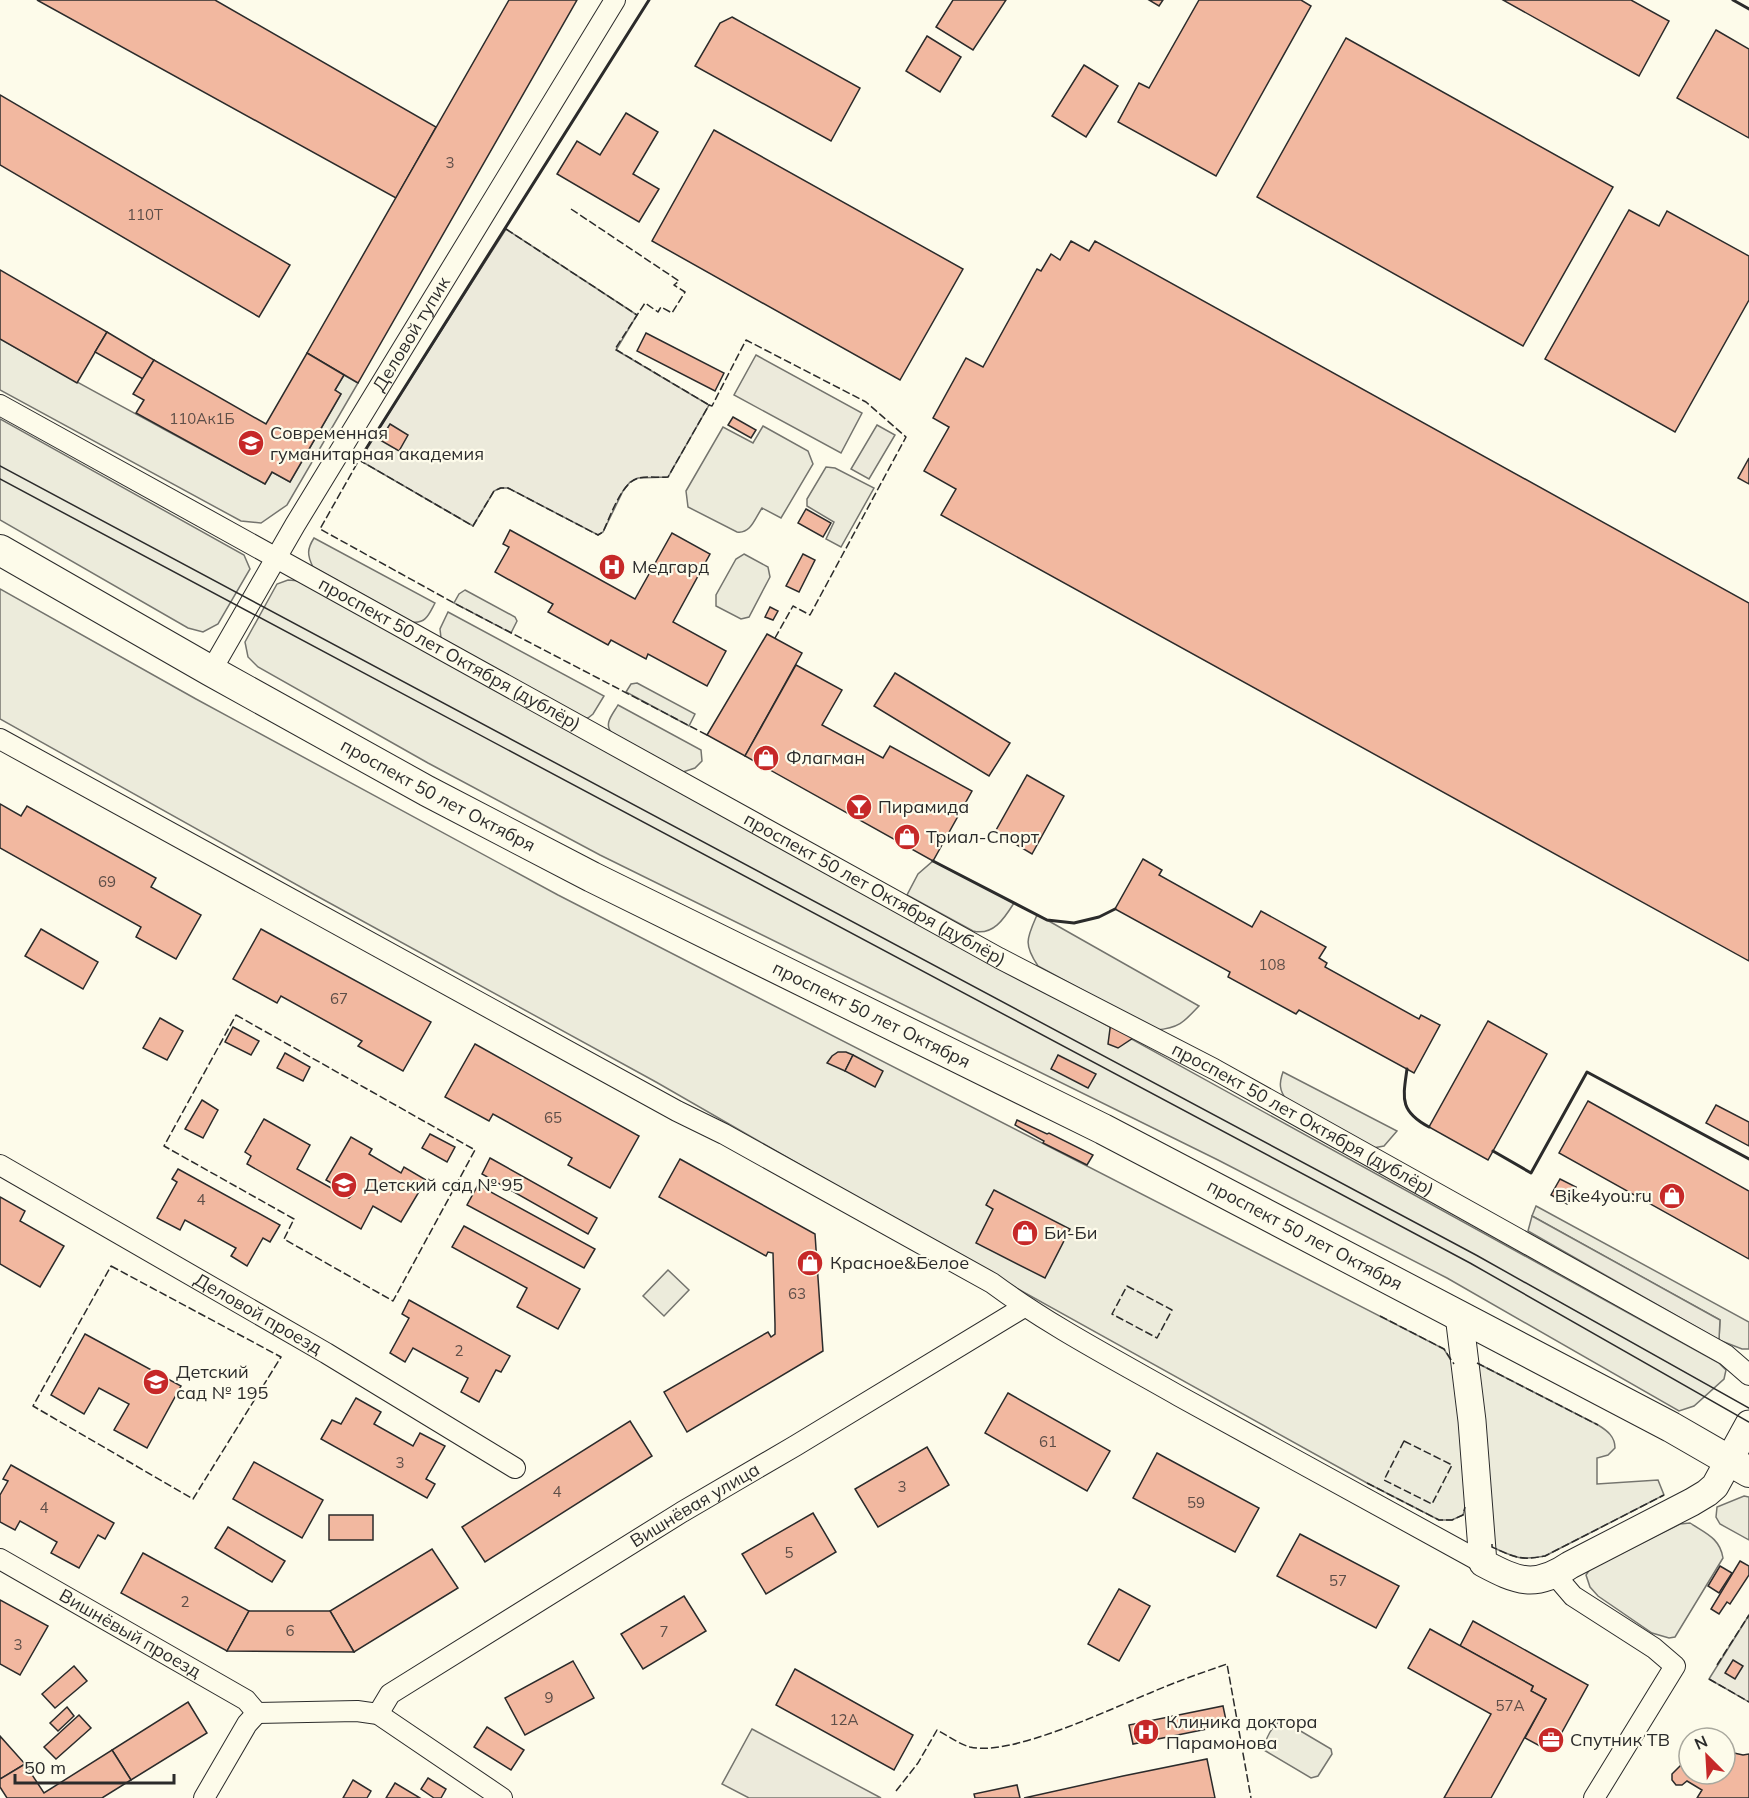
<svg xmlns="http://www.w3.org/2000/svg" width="1749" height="1798" font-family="Mulish,sans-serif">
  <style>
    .green { fill: #ecebdb; stroke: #74746e; stroke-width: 1.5 }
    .parking { fill: #eceadb; stroke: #74746e; stroke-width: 1.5 }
    .building { fill: #f2b8a0; stroke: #2b2b2b; stroke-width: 1.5 }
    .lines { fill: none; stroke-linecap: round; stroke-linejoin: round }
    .street-casing { stroke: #2b2b2b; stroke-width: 22 }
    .secondary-casing { stroke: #2b2b2b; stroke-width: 29 }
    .primary-casing { stroke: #2b2b2b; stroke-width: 32 }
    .street { stroke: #fdfbea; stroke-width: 20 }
    .secondary { stroke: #fdfbea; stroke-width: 27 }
    .primary { stroke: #fdfbea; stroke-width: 30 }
    .tram { stroke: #2b2b2b; stroke-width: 1.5 }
    .fence { stroke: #2b2b2b; stroke-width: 1.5; stroke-dasharray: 8 3; stroke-linecap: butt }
    .wall { stroke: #2b2b2b; stroke-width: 3 }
    .labels { text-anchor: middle; stroke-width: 4.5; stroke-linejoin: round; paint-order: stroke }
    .number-label { font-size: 15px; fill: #5d4e48 }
    .street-label { font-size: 18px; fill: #2b2b2b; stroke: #fdfbea }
    .poi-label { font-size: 18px; fill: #2b2b2b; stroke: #fdfbea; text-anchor: start }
  </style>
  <rect width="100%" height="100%" fill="#fdfbea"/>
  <g class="green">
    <path d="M0,339C87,389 176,435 265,484L272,472L290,482L341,394L335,390L344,375L358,383L287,505L261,523L241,521L0,390Z"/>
    <polygon points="0,419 244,555 250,569 218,624 203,632 188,628 0,520"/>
    <path d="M763,426L808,451L813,464L781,518L762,508C755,518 751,534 737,532L688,507L686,491L723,427L753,443Z"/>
    <polygon points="826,467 835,468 874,488 841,547 826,539 834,522 807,506 807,499"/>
    <path d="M314,538L435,603C429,614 426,624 412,622L313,567C307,555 307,549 314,538Z"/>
    <polygon points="744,554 768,567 770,577 749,617 741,619 716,606 716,595 736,559"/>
    <polygon points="288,580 301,581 1719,1363 1726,1370 1724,1379 1694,1406 1679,1411 1447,1278 1218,1160 600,855 428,763 258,667 248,657 245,642 277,584"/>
    <polygon points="0,589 196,699 558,895 1444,1349 1455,1367 1466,1505 1463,1515 1452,1520 1439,1520 1367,1483 948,1250 656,1082 315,895 0,719"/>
    <polygon points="465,590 515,617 517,621 511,633 454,603 459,594"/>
    <polygon points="448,612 604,696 593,714 588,718 582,717 441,638 440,629"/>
    <polygon points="637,683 695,714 689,726 626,692 631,684"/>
    <path d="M618,705L701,750L702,761L695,768L683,772L612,733C603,724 613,714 618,705Z"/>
    <path d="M933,861L1014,903C1004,919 993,936 973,931L907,895L918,874Z"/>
    <path d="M1037,915L1047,920L1199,1006C1184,1022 1179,1028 1156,1030L1038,966C1023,944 1027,938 1037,915Z"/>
    <path d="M1283,1072L1397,1131L1384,1146L1373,1148L1287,1100C1279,1091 1279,1083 1283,1072Z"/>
    <polygon points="1536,1206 1749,1322 1749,1349 1742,1349 1719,1340 1720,1320 1532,1216"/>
    <polygon points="668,1270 689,1290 664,1316 643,1296"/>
    <path d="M1477,1363L1598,1425C1608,1431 1615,1437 1615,1448L1608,1455L1597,1458V1484L1658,1480L1664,1495L1545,1556C1520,1561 1514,1557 1492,1547Z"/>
    <polygon points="1744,1496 1749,1497 1749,1540 1720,1524 1716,1517 1717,1507"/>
    <path d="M1690,1523C1705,1533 1720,1538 1723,1558L1675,1637L1669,1638L1652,1633L1598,1596L1590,1587L1586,1575L1590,1569L1680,1524Z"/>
    <path d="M1282,1720L1331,1749L1332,1754L1318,1776L1311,1778L1264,1750C1265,1739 1272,1725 1282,1720Z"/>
  </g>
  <g class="parking">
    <polygon points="506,229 637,315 616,350 709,405 668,477 638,478 630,482 623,491 603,532 598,535 508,488 500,488 494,491 473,526 359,460"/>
    <polygon points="756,355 862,413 841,453 734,395"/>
    <polygon points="877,425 895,435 869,479 851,469"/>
    <polygon points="1532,1216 1720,1320 1719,1340 1528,1231"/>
    <polygon points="1749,1615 1749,1702 1709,1679"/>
    <polygon points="752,1729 881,1798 749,1798 722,1784"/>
  </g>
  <g class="building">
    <polygon points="37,0 215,0 436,127 396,198"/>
    <polygon points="509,0 577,0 358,383 307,353"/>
    <polygon points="953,0 1006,0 973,50 936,27"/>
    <polygon points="1149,0 1163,0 1159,6"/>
    <polygon points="1199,0 1301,0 1311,6 1216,176 1118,122 1139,83 1149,88"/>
    <polygon points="1503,0 1631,0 1669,21 1639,76"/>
    <polygon points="732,17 860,88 831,141 695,66 720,23"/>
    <polygon points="1716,30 1749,49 1749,138 1677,98"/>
    <polygon points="927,36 961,57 940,92 906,71"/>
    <polygon points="1346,38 1613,187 1523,346 1257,197"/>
    <polygon points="1084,65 1118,86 1086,137 1052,116"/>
    <polygon points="0,95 290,265 259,317 0,165"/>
    <polygon points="626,113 658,132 633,174 659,189 639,222 557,174 577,141 600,155"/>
    <polygon points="714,130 963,269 900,380 652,241"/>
    <polygon points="1629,210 1659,226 1667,211 1749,256 1749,300 1675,432 1545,359"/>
    <polygon points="1071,241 1089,251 1095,241 1749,603 1749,961 941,515 956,489 924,471 949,427 933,418 966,358 983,367 1037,269 1041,271 1051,254 1060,260"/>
    <polygon points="0,270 107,332 77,383 0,339"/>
    <polygon points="107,332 154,360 143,379 95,352"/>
    <polygon points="646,333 724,373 715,391 637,351"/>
    <polygon points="307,353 344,375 335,390 341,394 290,482 272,472 265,484 136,413 144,400 133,394 154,360 266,424"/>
    <polygon points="733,417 756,430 751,438 728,425"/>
    <polygon points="390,424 408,435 399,451 380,440"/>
    <polygon points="1749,458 1749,484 1738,478"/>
    <polygon points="806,509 831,523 823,537 798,523"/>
    <polygon points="510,530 635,599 672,533 710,554 673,622 726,651 707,686 648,654 646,659 611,640 608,645 548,612 553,604 495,572 509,547 503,544"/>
    <polygon points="803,554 815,560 799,592 786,586"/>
    <polygon points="770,607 778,611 773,620 765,617"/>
    <polygon points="767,634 802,653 745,756 707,735"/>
    <polygon points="796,665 842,690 822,725 883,758 890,746 972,791 933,861 745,756"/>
    <polygon points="895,673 1010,743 989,776 874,706"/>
    <polygon points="1027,775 1064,796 1032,854 995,832"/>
    <polygon points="0,804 21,816 27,806 156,878 151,887 201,915 176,959 136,937 141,927 0,848"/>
    <polygon points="1143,859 1162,870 1159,875 1252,927 1261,911 1326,947 1319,958 1327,963 1325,967 1419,1019 1421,1015 1440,1025 1414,1073 1299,1010 1296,1014 1228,977 1230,972 1115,909"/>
    <polygon points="41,929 98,962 83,989 25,956"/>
    <polygon points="261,929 431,1022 403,1071 358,1046 362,1041 281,996 277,1003 233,979"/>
    <polygon points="160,1018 183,1031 167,1060 143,1048"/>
    <polygon points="1111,1021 1139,1034 1118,1048 1108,1044"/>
    <polygon points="1488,1021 1547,1054 1488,1160 1429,1127"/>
    <polygon points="233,1027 259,1041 251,1055 225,1042"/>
    <polygon points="475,1044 639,1136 610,1188 568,1165 572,1158 493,1114 489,1121 445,1097"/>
    <polygon points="838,1052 846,1052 853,1055 845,1071 827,1063 832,1056"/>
    <polygon points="285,1053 310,1067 303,1081 277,1068"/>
    <polygon points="853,1055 883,1071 875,1087 845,1071"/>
    <polygon points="1058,1055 1096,1074 1088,1088 1051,1069"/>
    <polygon points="202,1100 218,1110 203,1138 185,1129"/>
    <polygon points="1588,1101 1749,1191 1749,1259 1559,1153"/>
    <polygon points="1716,1105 1749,1122 1749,1146 1706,1123"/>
    <polygon points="264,1119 310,1145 297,1169 349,1198 352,1195 326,1180 351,1137 372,1149 369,1154 401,1173 404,1167 426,1180 401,1222 373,1206 361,1229 247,1164 251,1156 245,1152"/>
    <polygon points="1017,1120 1047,1134 1049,1133 1093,1155 1087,1165 1043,1143 1044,1141 1015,1125"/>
    <polygon points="430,1134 455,1147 447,1162 422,1148"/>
    <polygon points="490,1158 597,1218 588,1234 482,1174"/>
    <polygon points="680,1159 815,1234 823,1351 687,1432 664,1392 768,1332 771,1337 775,1334 775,1324 773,1253 768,1252 766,1256 659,1197"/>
    <polygon points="178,1169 280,1225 270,1242 263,1238 247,1266 231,1256 236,1248 185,1220 180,1230 157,1218 177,1182 172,1179"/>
    <polygon points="1560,1179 1576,1187 1567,1204 1551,1195"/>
    <polygon points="478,1185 595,1249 584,1268 467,1205"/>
    <polygon points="994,1190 1070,1229 1045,1278 976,1243 993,1209 986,1205"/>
    <polygon points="0,1197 25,1211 20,1221 64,1246 40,1287 0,1264"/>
    <polygon points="464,1226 580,1289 558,1329 517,1307 527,1288 452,1247"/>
    <polygon points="409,1300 510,1356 501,1372 496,1370 479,1402 461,1392 468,1378 413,1348 405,1362 390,1353 409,1318 402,1314"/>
    <polygon points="85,1334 181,1386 147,1448 114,1430 129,1404 99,1388 84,1414 51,1395"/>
    <polygon points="1008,1393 1110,1451 1087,1491 985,1433"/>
    <polygon points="356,1398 381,1412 374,1424 413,1446 420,1433 445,1446 426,1479 435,1484 427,1498 321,1439 332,1420 341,1424"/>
    <polygon points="630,1421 652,1456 485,1562 462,1527"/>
    <polygon points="927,1447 949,1485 878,1527 855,1489"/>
    <polygon points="1157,1453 1259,1508 1235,1552 1133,1498"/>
    <polygon points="254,1462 323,1500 302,1538 233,1499"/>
    <polygon points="11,1465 114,1523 105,1539 98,1535 79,1568 51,1553 57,1542 20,1521 15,1530 0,1522 0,1495 8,1481 3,1479"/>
    <polygon points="813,1513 836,1552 766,1594 742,1554"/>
    <rect x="329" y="1515" width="44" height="25"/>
    <polygon points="228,1527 285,1561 272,1582 215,1548"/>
    <polygon points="1300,1534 1399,1586 1376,1628 1277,1576"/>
    <polygon points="432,1549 458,1588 354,1652 330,1611"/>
    <polygon points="143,1553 249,1611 227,1651 121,1593"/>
    <polygon points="1740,1561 1749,1566 1749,1575 1730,1604 1727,1602 1719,1614 1711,1609"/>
    <polygon points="1720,1566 1732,1573 1719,1593 1708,1586"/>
    <polygon points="1119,1589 1150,1606 1119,1661 1088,1644"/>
    <polygon points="684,1596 706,1631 643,1669 621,1634"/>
    <polygon points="0,1600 48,1626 20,1675 0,1664"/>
    <polygon points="249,1611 330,1611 354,1652 227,1651"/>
    <polygon points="1473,1621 1588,1685 1551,1752 1525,1738 1546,1699 1531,1691 1533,1686 1460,1646"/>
    <polygon points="1430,1629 1533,1686 1531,1691 1546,1699 1491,1798 1444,1798 1491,1714 1408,1668"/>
    <polygon points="1733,1660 1743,1666 1735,1679 1725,1673"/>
    <polygon points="573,1661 594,1698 525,1735 505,1698"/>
    <polygon points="74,1666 87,1681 55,1708 42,1694"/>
    <polygon points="795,1669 913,1735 894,1770 776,1705"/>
    <polygon points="188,1702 207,1733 131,1780 112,1750"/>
    <polygon points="1223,1706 1227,1725 1133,1744 1129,1725"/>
    <polygon points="67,1707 74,1716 58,1731 50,1723"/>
    <polygon points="79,1715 91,1728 56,1759 44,1747"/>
    <polygon points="487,1727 524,1750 511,1770 474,1747"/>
    <polygon points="1709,1729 1715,1733 1717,1736 1724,1736 1723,1738 1693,1738 1699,1732"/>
    <polygon points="0,1736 25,1764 0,1779"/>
    <polygon points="1725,1748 1734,1753 1743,1755 1749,1754 1749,1798 1697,1798 1702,1790 1687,1781 1682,1785 1676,1785 1672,1780 1672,1774 1689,1757 1685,1753 1689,1749 1689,1774 1725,1774"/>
    <polygon points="112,1750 131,1780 102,1798 7,1798 0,1787 0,1779 25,1764 44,1793"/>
    <polygon points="1207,1759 1215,1798 1024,1798 1123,1776"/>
    <polygon points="428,1778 446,1789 441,1798 434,1798 421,1789"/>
    <polygon points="353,1780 371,1791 367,1798 343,1798"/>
    <polygon points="395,1783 420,1798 386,1798"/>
    <polygon points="1017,1785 1020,1798 975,1798 974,1794"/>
  </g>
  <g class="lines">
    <defs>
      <g id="street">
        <path id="s1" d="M0,405L999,958L1214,1069L1726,1355L1749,1375"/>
        <path id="s2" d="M211,671L295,525L615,0"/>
        <path d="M0,739L677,1111L724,1134L992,1283C1050,1326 1116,1360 1179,1396C1280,1452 1381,1508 1483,1563"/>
        <path id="s3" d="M0,1165L326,1353L515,1468"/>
        <path id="s4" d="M0,1559L246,1700L257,1713"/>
        <polyline points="1555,1575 1573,1596 1654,1648 1675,1666 1594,1798"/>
        <polyline points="257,1713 357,1711 378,1714 502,1798"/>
        <path id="s5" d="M378,1714L390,1694L682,1512L795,1446L1024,1307"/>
        <polyline points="204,1798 247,1724 257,1713"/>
      </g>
      <path id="secondary" d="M1459,1315L1472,1421L1483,1563C1517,1581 1535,1589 1570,1565L1692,1502L1707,1493L1715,1486L1749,1424"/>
      <g id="primary">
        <path id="s6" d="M0,550L211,671L427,791L592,877L1103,1129L1671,1427L1749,1472"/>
      </g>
    </defs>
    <use href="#street" class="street-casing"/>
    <use href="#secondary" class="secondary-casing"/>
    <use href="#primary" class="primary-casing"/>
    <use href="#street" class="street"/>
    <use href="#secondary" class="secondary"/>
    <use href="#primary" class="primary"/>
    <g class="tram">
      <polyline points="0,466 1476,1255 1749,1408"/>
      <polyline points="0,479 1470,1263 1749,1422"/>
    </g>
    <g class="fence">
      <polyline points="571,209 679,281 674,285 685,292 672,313 661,307 658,312 645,303 615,349 709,405"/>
      <polyline points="506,229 637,315"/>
      <path d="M707,735L454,603L320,529L359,460L473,526L494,491L501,488H508L598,535L603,532C610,517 622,481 639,478C648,476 659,478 668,477L709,405L712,406L746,340L866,402L906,437L810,615L793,606L775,638"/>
      <polygon points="236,1015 475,1150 393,1301 284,1239 294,1219 164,1146"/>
      <polygon points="111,1266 281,1357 193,1499 33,1406"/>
      <polygon points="1127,1286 1172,1310 1157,1338 1112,1314"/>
      <polyline points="1380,1316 1444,1349 1454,1364"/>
      <polyline points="1477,1363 1598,1425"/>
      <polygon points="1404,1441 1452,1465 1432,1504 1384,1480"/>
      <polyline points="1367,1483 1439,1520 1452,1520 1463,1515 1465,1507"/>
      <path d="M1492,1544V1547C1514,1557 1520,1561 1545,1556L1664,1495"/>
      <polyline points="1717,1665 1749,1615"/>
      <polyline points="1709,1679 1749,1702"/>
      <path d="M896,1791L918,1763L937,1730C948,1736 959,1744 970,1747C1011,1757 1110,1709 1150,1693C1175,1682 1201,1673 1227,1664L1251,1798"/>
    </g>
    <g class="wall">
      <polyline points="1733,0 1749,9"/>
      <polyline points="359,460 649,0"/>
      <polyline points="933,861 1047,920 1074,923 1099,917 1115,909"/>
      <path d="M1407,1069C1403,1098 1399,1111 1429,1127"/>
      <polyline points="1493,1151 1531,1173 1587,1072 1749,1159"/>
    </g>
  </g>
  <defs>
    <symbol id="university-disc" viewBox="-11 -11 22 22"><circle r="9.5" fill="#c62828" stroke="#fdfbea"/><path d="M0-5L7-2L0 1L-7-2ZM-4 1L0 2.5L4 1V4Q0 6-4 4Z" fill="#fff"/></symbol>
    <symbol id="hospital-disc" viewBox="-11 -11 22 22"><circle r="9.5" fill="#c62828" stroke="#fdfbea"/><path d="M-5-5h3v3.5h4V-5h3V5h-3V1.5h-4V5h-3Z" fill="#fff"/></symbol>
    <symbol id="shop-disc" viewBox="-11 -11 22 22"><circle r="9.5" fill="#c62828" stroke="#fdfbea"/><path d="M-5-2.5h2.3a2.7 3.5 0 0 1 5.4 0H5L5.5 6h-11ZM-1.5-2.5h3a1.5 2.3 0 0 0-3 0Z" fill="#fff"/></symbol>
    <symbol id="bar-disc" viewBox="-11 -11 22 22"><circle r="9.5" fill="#c62828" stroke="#fdfbea"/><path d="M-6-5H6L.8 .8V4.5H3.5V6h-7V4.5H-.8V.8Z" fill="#fff"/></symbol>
    <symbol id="school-disc" viewBox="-11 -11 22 22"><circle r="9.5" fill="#c62828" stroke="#fdfbea"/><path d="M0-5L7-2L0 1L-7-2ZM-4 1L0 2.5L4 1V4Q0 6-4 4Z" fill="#fff"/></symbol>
    <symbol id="office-disc" viewBox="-11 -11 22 22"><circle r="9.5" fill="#c62828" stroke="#fdfbea"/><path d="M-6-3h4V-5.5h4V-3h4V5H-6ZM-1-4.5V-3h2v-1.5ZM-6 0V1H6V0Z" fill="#fff"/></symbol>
  </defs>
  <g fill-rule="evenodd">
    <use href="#university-disc" x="236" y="428" width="30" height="30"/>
    <use href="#hospital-disc" x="597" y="552" width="30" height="30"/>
    <use href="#shop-disc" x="751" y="743" width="30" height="30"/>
    <use href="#bar-disc" x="844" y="792" width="30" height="30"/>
    <use href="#shop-disc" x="892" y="822" width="30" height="30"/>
    <use href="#school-disc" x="329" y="1170" width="30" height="30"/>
    <use href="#shop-disc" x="1657" y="1181" width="30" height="30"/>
    <use href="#shop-disc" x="1010" y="1218" width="30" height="30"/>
    <use href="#shop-disc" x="795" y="1248" width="30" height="30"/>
    <use href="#school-disc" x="141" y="1367" width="30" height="30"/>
    <use href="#hospital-disc" x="1131" y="1717" width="30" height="30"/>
    <use href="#office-disc" x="1536" y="1725" width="30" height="30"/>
  </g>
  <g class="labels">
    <g class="number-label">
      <text x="450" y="168">3</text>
      <text x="145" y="220">110Т</text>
      <text x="202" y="424">110Ак1Б</text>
      <text x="107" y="887">69</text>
      <text x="1272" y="970">108</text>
      <text x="339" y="1004">67</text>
      <text x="553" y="1123">65</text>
      <text x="201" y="1205">4</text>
      <text x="797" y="1299">63</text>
      <text x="459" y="1356">2</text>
      <text x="1048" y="1447">61</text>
      <text x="400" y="1468">3</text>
      <text x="902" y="1492">3</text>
      <text x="557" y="1497">4</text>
      <text x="1196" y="1508">59</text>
      <text x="44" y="1513">4</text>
      <text x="789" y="1558">5</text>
      <text x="1338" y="1586">57</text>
      <text x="185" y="1607">2</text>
      <text x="290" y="1636">6</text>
      <text x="664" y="1637">7</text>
      <text x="18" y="1650">3</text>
      <text x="549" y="1703">9</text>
      <text x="1510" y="1711">57А</text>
      <text x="844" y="1725">12А</text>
    </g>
    <g class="street-label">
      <text dy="6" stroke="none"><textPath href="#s2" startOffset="392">Деловой тупик</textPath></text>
      <text dy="6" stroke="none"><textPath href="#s1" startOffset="514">проспект 50 лет Октября (дублёр)</textPath></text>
      <text dy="6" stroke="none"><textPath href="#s6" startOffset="502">проспект 50 лет Октября</textPath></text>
      <text dy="6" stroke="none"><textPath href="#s1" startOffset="1000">проспект 50 лет Октября (дублёр)</textPath></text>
      <text dy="6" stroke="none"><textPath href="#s6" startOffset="988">проспект 50 лет Октября</textPath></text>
      <text dy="6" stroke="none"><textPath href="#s1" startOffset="1486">проспект 50 лет Октября (дублёр)</textPath></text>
      <text dy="6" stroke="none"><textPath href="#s6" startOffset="1474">проспект 50 лет Октября</textPath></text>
      <text dy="6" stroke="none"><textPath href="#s3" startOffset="298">Деловой проезд</textPath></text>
      <text dy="6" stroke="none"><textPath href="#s5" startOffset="382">Вишнёвая улица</textPath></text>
      <text dy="6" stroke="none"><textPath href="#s4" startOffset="150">Вишнёвый проезд</textPath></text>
    </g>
    <g class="poi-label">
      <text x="270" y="439">Современная<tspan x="270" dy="21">гуманитарная академия</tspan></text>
      <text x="632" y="573">Медгард</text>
      <text x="786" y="764">Флагман</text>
      <text x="878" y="813">Пирамида</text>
      <text x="926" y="843">Триал-Спорт</text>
      <text x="364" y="1191">Детский сад № 95</text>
      <text x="1652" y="1202" text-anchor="end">Bike4you.ru</text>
      <text x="1044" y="1239">Би-Би</text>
      <text x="830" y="1269">Красное&amp;Белое</text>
      <text x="176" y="1378">Детский<tspan x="176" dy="21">сад № 195</tspan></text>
      <text x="1166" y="1728">Клиника доктора<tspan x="1166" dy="21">Парамонова</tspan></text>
      <text x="1570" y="1746">Спутник ТВ</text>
    </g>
  </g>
  <g transform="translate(1707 1756) rotate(336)"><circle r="28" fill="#fdfbea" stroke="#a9a89e" stroke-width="1.5"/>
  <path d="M0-4.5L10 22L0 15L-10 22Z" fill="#c62828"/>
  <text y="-9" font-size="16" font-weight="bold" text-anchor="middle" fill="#2b2b2b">N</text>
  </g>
  <path d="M15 1774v9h159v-9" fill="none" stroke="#2b2b2b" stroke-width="3"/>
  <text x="24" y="1774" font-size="18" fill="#2b2b2b" stroke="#fdfbea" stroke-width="4.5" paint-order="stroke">50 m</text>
</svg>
